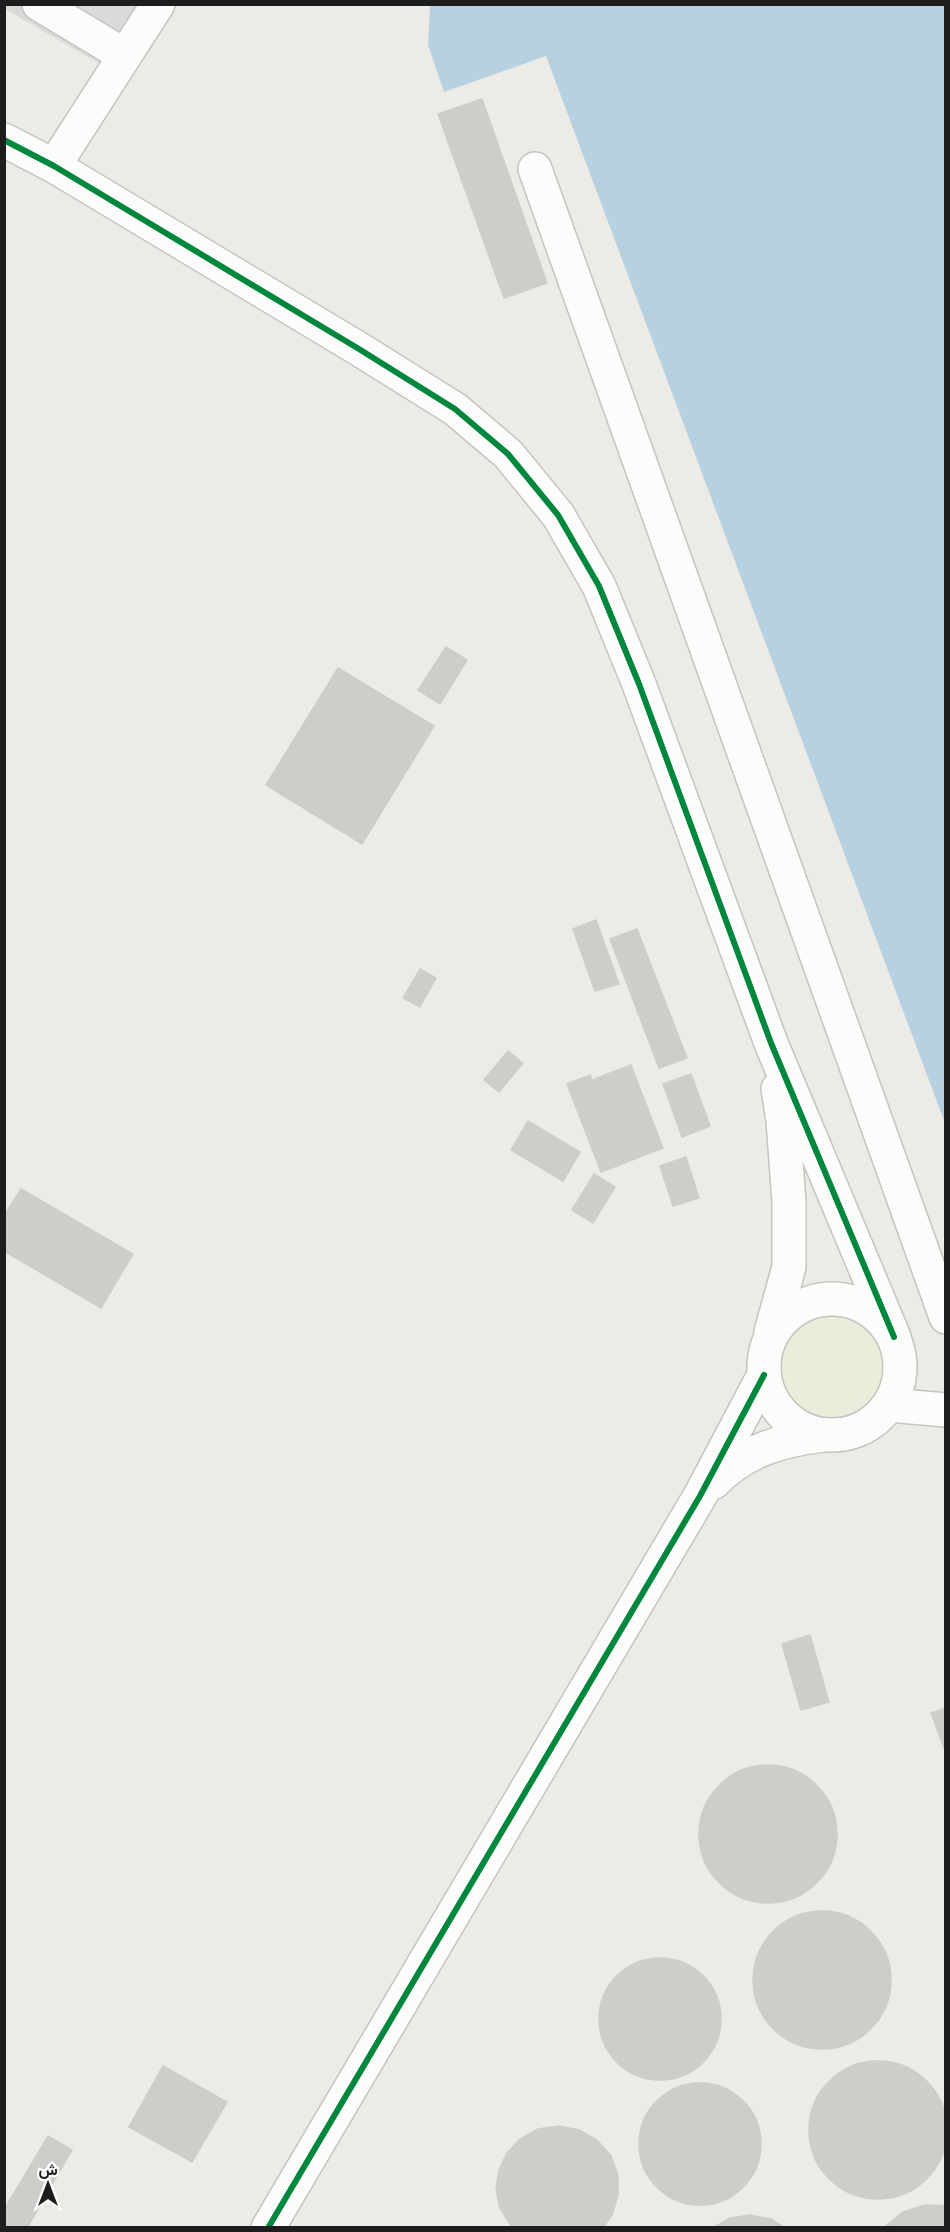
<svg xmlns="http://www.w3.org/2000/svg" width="950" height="2232" font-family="Mulish,Vazirmatn,sans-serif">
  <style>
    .farmland { fill: #e9edd9 }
    .parking { fill: #dadad8 }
    .water { fill: #b8d1e0 }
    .building { fill: #cfcdc9; stroke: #cfcdc7; stroke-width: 1.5 }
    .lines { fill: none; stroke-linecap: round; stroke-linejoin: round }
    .minor-casing { stroke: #c4c4c2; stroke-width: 36 }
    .minor { stroke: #fcfcfb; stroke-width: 33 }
    .cycleway-casing { stroke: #fff; stroke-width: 10 }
    .cycleway { stroke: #00873e; stroke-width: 6 }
  </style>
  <rect width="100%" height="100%" fill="#ecebe6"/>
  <circle class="farmland" cx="831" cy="1366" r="51"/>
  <polygon class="parking" points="5,4 174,5 130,81 5,9"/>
  <polygon class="water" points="430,5 945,5 945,1123 546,56 444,92 428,45"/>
  <g class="building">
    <polygon points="482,99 547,283 504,298 438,114"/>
    <polygon points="446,647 467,660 440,704 418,690"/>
    <polygon points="338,668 434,726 362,844 266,785"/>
    <polygon points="596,920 619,984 595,991 573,929"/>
    <polygon points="637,929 687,1058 659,1068 610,939"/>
    <polygon points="420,969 436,978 420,1007 403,998"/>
    <polygon points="508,1051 523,1063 499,1092 484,1080"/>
    <polygon points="631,1065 663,1148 601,1172 567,1084 590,1075 592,1080"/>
    <polygon points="691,1074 710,1126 682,1137 663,1084"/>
    <polygon points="528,1121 580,1152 563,1181 511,1150"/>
    <polygon points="686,1157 699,1198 673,1206 660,1166"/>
    <polygon points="594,1174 615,1187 593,1223 572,1210"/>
    <polygon points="21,1189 133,1254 101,1308 4,1251 4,1216"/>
    <polygon points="810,1635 829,1702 801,1710 782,1644"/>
    <polygon points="946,1708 946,1753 931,1713"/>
    <circle cx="768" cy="1834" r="69"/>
    <circle cx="822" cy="1980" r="69"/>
    <circle cx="660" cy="2019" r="61"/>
    <circle cx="878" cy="2130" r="69"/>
    <polygon points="163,2066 227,2102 192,2162 129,2127"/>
    <circle cx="700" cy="2144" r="61"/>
    <polygon points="559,2126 579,2130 597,2140 611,2156 618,2176 618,2196 612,2215 603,2228 512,2228 500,2208 496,2189 499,2170 507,2153 520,2139 538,2129"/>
    <polygon points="48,2136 72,2150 27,2228 4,2228 4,2210"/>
    <polygon points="925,2205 946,2206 946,2228 883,2228 903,2212"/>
    <polygon points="750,2215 771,2219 785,2228 713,2228 730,2218"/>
  </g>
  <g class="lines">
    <defs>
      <g id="minor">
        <polyline points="39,4 124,55"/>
        <polyline points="4,140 54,166 359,349 455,409 508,454 558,515 599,586 639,684 771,1043 894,1337"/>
        <polyline points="54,166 158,4"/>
        <polyline points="535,169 946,1317"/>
        <circle cx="832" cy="1367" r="68"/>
        <polyline points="771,1332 789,1267 789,1202 783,1120 778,1089"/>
        <polyline points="889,1405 946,1410"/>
        <path d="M714,1482C745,1450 782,1440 824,1435"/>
        <polyline points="268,2228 700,1496 764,1375"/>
      </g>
    </defs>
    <use href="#minor" class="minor-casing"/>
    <use href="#minor" class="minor"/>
    <defs>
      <g id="cycleway">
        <polyline points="4,140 54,166 359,349 455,409 508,454 558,515 599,586 639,684 771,1043 894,1337"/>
        <polyline points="268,2228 700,1496 764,1375"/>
      </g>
    </defs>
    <use href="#cycleway" class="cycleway-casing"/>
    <use href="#cycleway" class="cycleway"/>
  </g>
  <rect width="950" height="2232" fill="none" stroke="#1d1d1d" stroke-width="12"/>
  <g transform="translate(48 2184)" stroke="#ffffff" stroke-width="4.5" paint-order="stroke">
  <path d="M0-4.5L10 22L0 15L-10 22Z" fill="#1d1d1d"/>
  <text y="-9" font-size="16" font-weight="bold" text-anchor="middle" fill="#1d1d1d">ش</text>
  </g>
</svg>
